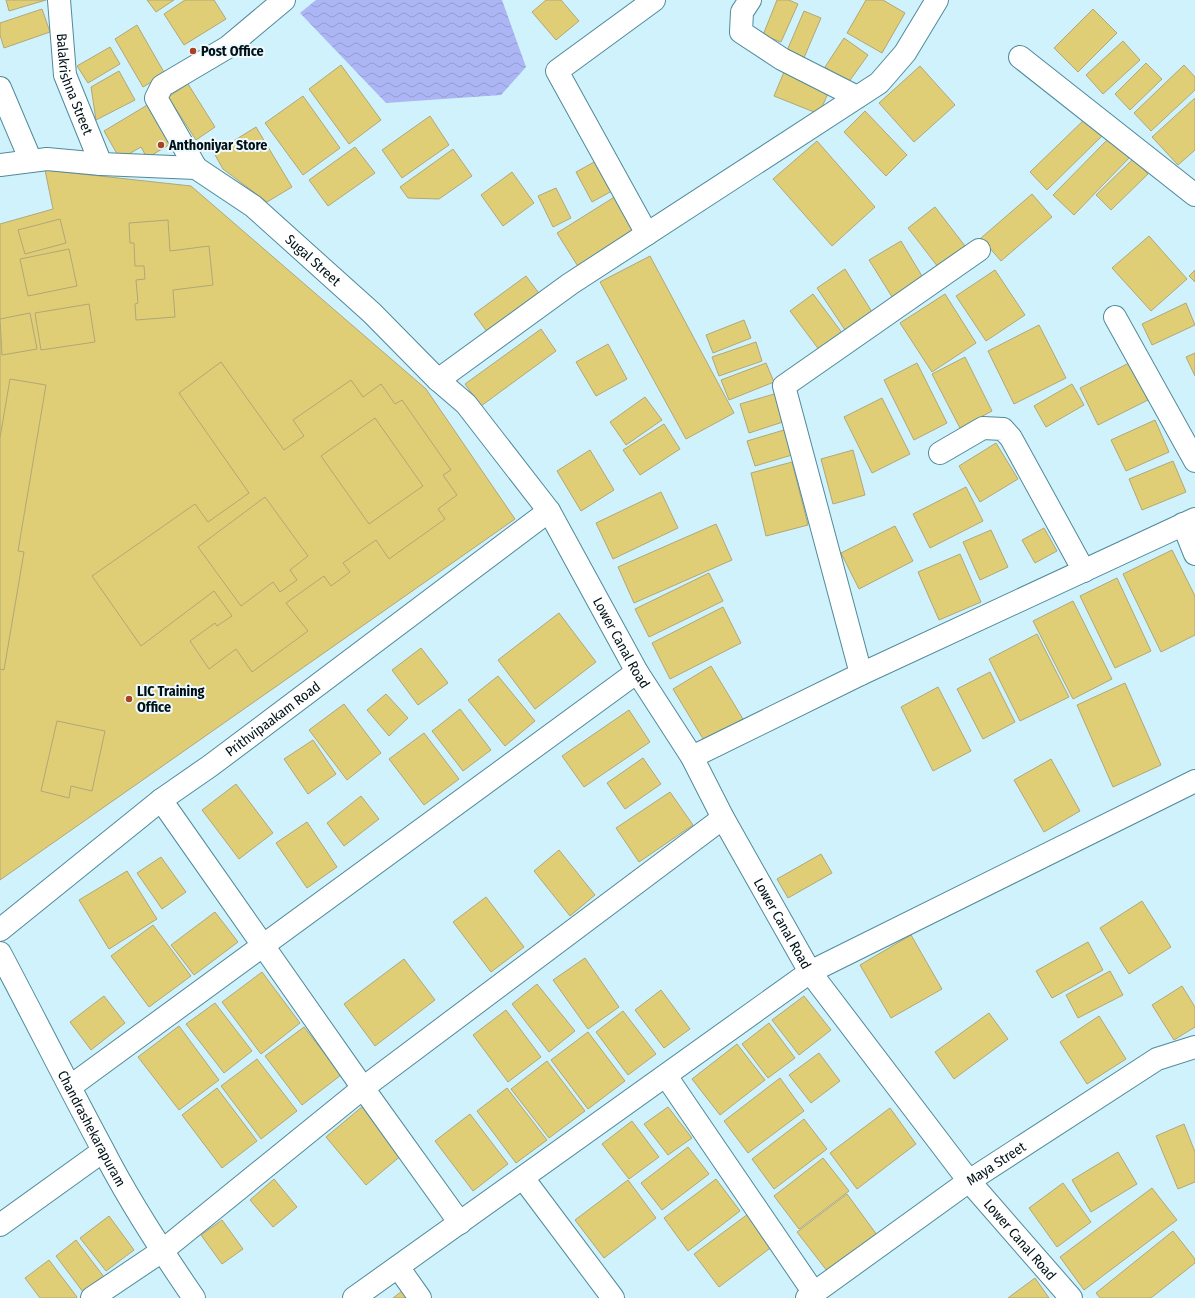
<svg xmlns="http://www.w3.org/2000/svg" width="1195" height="1298" font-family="'Fira Sans Condensed',sans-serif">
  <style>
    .water { fill: url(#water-waves) }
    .building { fill: #e0ce76; stroke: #b1a777; fill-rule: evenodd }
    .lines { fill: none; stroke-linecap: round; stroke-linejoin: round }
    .minor-casing { stroke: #508a9a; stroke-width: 24 }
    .minor { stroke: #fff; stroke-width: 22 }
    .poi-dot { fill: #aa4221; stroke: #effafe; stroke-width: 1.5 }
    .labels { text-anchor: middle; stroke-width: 4; stroke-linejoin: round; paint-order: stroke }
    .poi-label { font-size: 14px; font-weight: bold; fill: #001218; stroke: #effafe; text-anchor: start }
    .street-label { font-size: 14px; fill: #001218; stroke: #effafe }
  </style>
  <defs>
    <pattern id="water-waves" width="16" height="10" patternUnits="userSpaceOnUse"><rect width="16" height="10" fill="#adb6f4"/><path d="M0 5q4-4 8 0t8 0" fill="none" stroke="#939bd0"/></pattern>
  </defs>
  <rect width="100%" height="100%" fill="#cff2fc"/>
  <polygon class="water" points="316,0 502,0 526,67 501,95 386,103 300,13"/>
  <g class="building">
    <polygon points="6,0 46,0 9,11"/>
    <polygon points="147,0 174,0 156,12"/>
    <polygon points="185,0 214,0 226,19 184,45 164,14"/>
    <polygon points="546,0 561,0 579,21 556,40 532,12"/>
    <polygon points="777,0 789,0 798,4 781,42 763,35"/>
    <polygon points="866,0 883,0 905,13 882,53 847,33"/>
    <polygon points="42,9 50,32 4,48 0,35 0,23"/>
    <polygon points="1093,9 1117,33 1078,72 1054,48"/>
    <polygon points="804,11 821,18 803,60 786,53"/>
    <polygon points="137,25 165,74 143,87 115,39"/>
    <polygon points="844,38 868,55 848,83 825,67"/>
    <polygon points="1123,41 1140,60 1103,94 1086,75"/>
    <polygon points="110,47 120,64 88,83 77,66"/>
    <polygon points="1146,63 1162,79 1130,110 1115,94"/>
    <polygon points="341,65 381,120 349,144 309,89"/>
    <polygon points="1184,65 1195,77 1195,90 1151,131 1134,113"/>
    <polygon points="920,66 955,105 914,142 879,103"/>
    <polygon points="119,71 135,100 96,120 91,87"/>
    <polygon points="784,72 829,91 819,114 774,96"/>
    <polygon points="188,84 215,127 196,140 168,97"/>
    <polygon points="303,96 340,148 303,175 265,123"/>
    <polygon points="1195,98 1195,150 1178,165 1152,137"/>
    <polygon points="149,104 172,143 147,158 141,147 120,159 104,131"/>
    <polygon points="865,111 907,155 886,176 844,132"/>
    <polygon points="430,116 449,145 402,178 382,150"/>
    <polygon points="1087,117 1104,134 1047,190 1030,172"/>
    <polygon points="256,127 292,187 267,202 223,169 214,153"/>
    <polygon points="1109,138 1129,158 1074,215 1053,195"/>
    <polygon points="817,141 875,207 832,246 773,179"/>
    <polygon points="355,147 375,173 328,206 309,180"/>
    <polygon points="453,149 472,176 439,199 408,198 400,187"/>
    <polygon points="1133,159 1148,174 1111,210 1096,195"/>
    <polygon points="596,161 612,191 592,202 576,172"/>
    <polygon points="45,170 191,186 426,389 515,519 0,880 0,224 53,209"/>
    <polygon points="512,172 534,203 503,226 481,195"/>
    <polygon points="556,188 571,218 553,227 538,196"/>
    <polygon points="1032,194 1052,217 1001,261 981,238"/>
    <polygon points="616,196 638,232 579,268 557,233"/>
    <polygon points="935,207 965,246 938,267 908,228"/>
    <polygon points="60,219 66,243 25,254 18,230"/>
    <polygon points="168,220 170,251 209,246 213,285 173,290 175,317 136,320 135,304 138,303 136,280 145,279 144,266 135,266 134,243 130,243 129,223"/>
    <polygon points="1149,236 1187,279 1151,311 1112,268"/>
    <polygon points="901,241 925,281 894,300 869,260"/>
    <polygon points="69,249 77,286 28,296 20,259"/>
    <polygon points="650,256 734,413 686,439 600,282"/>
    <polygon points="845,269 874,315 847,333 817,288"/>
    <polygon points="995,270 1025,315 986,341 956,296"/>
    <polygon points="1195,270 1195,282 1189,276"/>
    <polygon points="526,276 541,296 488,333 474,314"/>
    <polygon points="813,294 843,334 820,351 790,311"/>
    <polygon points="945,294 976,343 932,372 900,323"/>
    <polygon points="1186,303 1195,325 1152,345 1142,324"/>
    <polygon points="89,304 95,342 41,350 35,313"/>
    <polygon points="30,313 37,349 2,355 0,319"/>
    <polygon points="744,320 751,338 713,353 706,335"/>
    <polygon points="1039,325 1066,378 1014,404 988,351"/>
    <polygon points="541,329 556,351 481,406 465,384"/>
    <polygon points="756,342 762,361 719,376 712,357"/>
    <polygon points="608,344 627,379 596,396 576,362"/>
    <polygon points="1195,353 1195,376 1186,357"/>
    <polygon points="965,357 992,411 960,428 932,374"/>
    <path d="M221,362L284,450L304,436L293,420L351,380L363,397L381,384L395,404L402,400L451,470L443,475L457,495L438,509L445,519L389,559L376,540L343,563L350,572L331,586L324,576L286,603L308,631L252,672L236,649L209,669L190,641L215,623L217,626L232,616L214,591L141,646L92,576L195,504L208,522L249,493L179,393ZM375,418L423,486L369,524L321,456ZM265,497L308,556L290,570L297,580L280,592L273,582L241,606L198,547Z"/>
    <polygon points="766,363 774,382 729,400 721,380"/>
    <polygon points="917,363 947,423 914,440 884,380"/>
    <polygon points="1129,363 1148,400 1098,425 1080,388"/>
    <polygon points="10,379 46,385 18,551 24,552 4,670 0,669 0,438"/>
    <polygon points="1072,384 1084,405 1046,427 1034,406"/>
    <polygon points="781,392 789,420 749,433 740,404"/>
    <polygon points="645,397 662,420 626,445 610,422"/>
    <polygon points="882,398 910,454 872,473 844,417"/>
    <polygon points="1155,420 1169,452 1126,471 1111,440"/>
    <polygon points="664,424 680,449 640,475 623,450"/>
    <polygon points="784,430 792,455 755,466 747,441"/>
    <polygon points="996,443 1018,479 980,502 959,466"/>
    <polygon points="590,450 614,490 581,511 557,471"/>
    <polygon points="853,450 865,495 833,504 821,459"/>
    <polygon points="1173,461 1186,492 1142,510 1129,479"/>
    <polygon points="792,462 808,525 766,536 751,473"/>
    <polygon points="966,487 983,521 930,548 913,514"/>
    <polygon points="661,492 678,528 613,559 596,523"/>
    <polygon points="716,524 732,560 634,603 618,567"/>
    <polygon points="895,526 913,561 859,589 841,553"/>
    <polygon points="1044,528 1057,551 1035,563 1022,540"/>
    <polygon points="991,530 1008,567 980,580 963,542"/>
    <polygon points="1172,550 1195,596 1195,635 1161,652 1123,574"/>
    <polygon points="960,554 981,602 939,620 918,572"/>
    <polygon points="709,573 723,601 649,637 635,609"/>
    <polygon points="1117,578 1151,651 1115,668 1080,596"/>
    <polygon points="1073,601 1112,679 1073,699 1033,621"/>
    <polygon points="723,607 741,643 670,679 652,643"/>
    <polygon points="559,613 596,662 535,709 498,660"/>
    <polygon points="1037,634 1069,697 1020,721 989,659"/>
    <polygon points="421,648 448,683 418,705 392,670"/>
    <polygon points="711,666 743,719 705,742 673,689"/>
    <polygon points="990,672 1015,722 983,739 957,689"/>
    <polygon points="498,676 535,721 505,746 468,700"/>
    <polygon points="1125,683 1161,765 1113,787 1077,705"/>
    <polygon points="938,687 971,751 933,771 901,707"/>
    <polygon points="386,694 408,718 389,736 367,710"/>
    <polygon points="344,704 381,753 347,780 309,730"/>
    <polygon points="460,709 491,750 463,771 432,731"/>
    <polygon points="629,710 650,742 584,787 562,756"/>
    <polygon points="57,721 105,731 92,791 71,786 69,798 41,791"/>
    <polygon points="424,733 459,779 424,805 389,759"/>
    <polygon points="313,740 336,774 308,794 284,759"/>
    <polygon points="643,758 661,784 625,809 607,783"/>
    <polygon points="1051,759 1080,811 1044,832 1014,780"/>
    <polygon points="236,784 273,833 239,859 202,810"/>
    <polygon points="670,792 693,825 639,862 616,828"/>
    <polygon points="361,796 379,819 344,846 327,823"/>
    <polygon points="307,822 337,867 307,888 276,843"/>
    <polygon points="559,850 595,895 570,916 534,871"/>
    <polygon points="821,854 832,873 788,898 777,879"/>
    <polygon points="161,857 186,892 162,909 137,873"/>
    <polygon points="127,871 157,919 109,949 79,900"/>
    <polygon points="486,897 524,947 491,972 453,922"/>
    <polygon points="1142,901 1171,947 1129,974 1100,928"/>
    <polygon points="215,912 238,942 194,975 171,945"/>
    <polygon points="153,925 191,976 149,1007 111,956"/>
    <polygon points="911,935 942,989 891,1018 860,965"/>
    <polygon points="1088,942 1103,970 1052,998 1036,971"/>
    <polygon points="585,958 619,1007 588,1029 553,980"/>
    <polygon points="404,959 435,1000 375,1046 344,1004"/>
    <polygon points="1110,971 1123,995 1078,1018 1066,995"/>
    <polygon points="262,972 300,1023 261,1054 222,1002"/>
    <polygon points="537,984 575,1031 549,1052 512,1004"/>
    <polygon points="1182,986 1195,1007 1195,1027 1174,1040 1152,1005"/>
    <polygon points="661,990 690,1029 664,1048 635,1010"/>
    <polygon points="104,996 125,1023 91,1050 70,1022"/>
    <polygon points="804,996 831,1030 799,1055 772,1020"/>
    <polygon points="215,1003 252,1051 224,1073 186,1024"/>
    <polygon points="506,1010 541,1057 508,1082 473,1035"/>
    <polygon points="623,1011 656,1054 628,1075 596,1032"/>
    <polygon points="989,1013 1008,1039 954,1079 935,1052"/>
    <polygon points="1099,1016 1126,1059 1087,1084 1060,1042"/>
    <polygon points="769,1023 795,1058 768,1078 742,1044"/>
    <polygon points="179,1026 219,1080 179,1110 138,1057"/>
    <polygon points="304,1027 341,1075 302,1105 265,1056"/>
    <polygon points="588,1032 625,1081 588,1109 551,1060"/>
    <polygon points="737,1044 765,1080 720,1115 692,1079"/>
    <polygon points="819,1053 840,1081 811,1103 789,1075"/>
    <polygon points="257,1059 297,1111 261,1139 221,1086"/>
    <polygon points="547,1061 585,1111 549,1138 511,1089"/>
    <polygon points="780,1078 804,1111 748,1153 724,1121"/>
    <polygon points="217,1088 257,1141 222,1168 182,1115"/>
    <polygon points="507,1088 547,1140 516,1163 477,1111"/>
    <polygon points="363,1106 403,1154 366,1185 326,1137"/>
    <polygon points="668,1107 692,1138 668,1155 644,1124"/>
    <polygon points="890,1108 916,1144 857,1189 830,1153"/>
    <polygon points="470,1114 508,1164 473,1191 435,1141"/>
    <polygon points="804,1119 827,1149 774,1189 752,1159"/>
    <polygon points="632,1121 659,1157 629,1179 602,1144"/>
    <polygon points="1184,1124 1195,1152 1195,1182 1178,1189 1156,1136"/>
    <polygon points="688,1147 709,1174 662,1210 641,1183"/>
    <polygon points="1118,1152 1137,1184 1091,1212 1072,1180"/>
    <polygon points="823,1158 849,1191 799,1229 774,1196"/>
    <polygon points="274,1179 297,1207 273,1227 250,1200"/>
    <polygon points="716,1179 740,1211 688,1251 664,1218"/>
    <polygon points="628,1180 656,1218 604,1258 575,1220"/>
    <polygon points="1063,1183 1091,1222 1057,1247 1029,1208"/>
    <polygon points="1152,1188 1177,1220 1084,1290 1060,1257"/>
    <polygon points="847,1194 880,1239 831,1276 797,1232"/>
    <polygon points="748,1214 773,1246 719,1287 694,1254"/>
    <polygon points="109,1216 134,1250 106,1271 80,1238"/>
    <polygon points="222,1220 243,1249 222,1264 201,1235"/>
    <polygon points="1173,1231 1195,1259 1195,1263 1151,1298 1100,1298 1096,1293"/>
    <polygon points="76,1240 104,1277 83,1292 56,1256"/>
    <polygon points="49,1260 77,1297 76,1298 40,1298 25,1278"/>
    <polygon points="1035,1278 1049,1298 1008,1298"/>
    <polygon points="402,1291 407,1298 393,1298"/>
  </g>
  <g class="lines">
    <defs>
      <g id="minor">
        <path id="s1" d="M59,0L65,75L101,164"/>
        <polyline points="750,0 742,12 741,32 782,59 857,97"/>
        <polyline points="1020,57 1195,195"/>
        <polyline points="0,88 31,161"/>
        <path id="s2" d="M0,165L47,159L101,164L196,168L253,206L372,313L438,380L466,404L549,511L637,672L692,757L723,818L810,972L969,1181L1071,1298"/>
        <polyline points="196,168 156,98 162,86 228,47 284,0"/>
        <polyline points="647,234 557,71 654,0"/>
        <polyline points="1115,317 1195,461"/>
        <polyline points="438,380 570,284 879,83 905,53 937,0"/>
        <polyline points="940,453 983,428 1003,429 1011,438 1084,571"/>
        <polyline points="1183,524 1195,554"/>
        <polyline points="861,674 784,386 979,250"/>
        <polyline points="692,757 861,674 1195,519"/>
        <polyline points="161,800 363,1088 460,1223"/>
        <path id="s3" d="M0,930L161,800L210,766L549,511"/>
        <path id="s4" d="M0,953C35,1019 68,1085 103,1150C129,1201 161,1250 194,1298"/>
        <polyline points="666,1076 814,1293"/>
        <polyline points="71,1086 637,672"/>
        <polyline points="523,1178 613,1298"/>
        <polyline points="0,1225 103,1151"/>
        <polyline points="398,1267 420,1298"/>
        <polyline points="92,1298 162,1251 363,1088 723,818"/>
        <polyline points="354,1298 810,972 1195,781"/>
        <path id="s5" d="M807,1298L969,1181L1157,1059L1195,1047"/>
      </g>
    </defs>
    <use href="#minor" class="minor-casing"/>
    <use href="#minor" class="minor"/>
  </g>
  <g class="poi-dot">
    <circle cx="193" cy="51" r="4"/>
    <circle cx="161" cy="145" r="4"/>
    <circle cx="129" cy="699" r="4"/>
  </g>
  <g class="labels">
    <g class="poi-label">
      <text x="201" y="56">Post Office</text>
      <text x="169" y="150">Anthoniyar Store</text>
      <text x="137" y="696">LIC Training<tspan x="137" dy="16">Office</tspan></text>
    </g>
    <g class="street-label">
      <text dy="5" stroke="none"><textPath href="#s1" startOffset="86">Balakrishna Street</textPath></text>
      <text dy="5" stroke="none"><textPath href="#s2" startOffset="346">Sugal Street</textPath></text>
      <text dy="5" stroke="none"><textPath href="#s2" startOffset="842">Lower Canal Road</textPath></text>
      <text dy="5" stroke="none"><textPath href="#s3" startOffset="345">Prithvipaakam Road</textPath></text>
      <text dy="5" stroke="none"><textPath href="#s2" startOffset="1166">Lower Canal Road</textPath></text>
      <text dy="5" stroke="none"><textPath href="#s4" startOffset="198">Chandrashekarapuram</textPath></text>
      <text dy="5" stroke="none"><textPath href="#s5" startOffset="232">Maya Street</textPath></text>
      <text dy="5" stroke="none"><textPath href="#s2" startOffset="1562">Lower Canal Road</textPath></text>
    </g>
  </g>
</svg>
